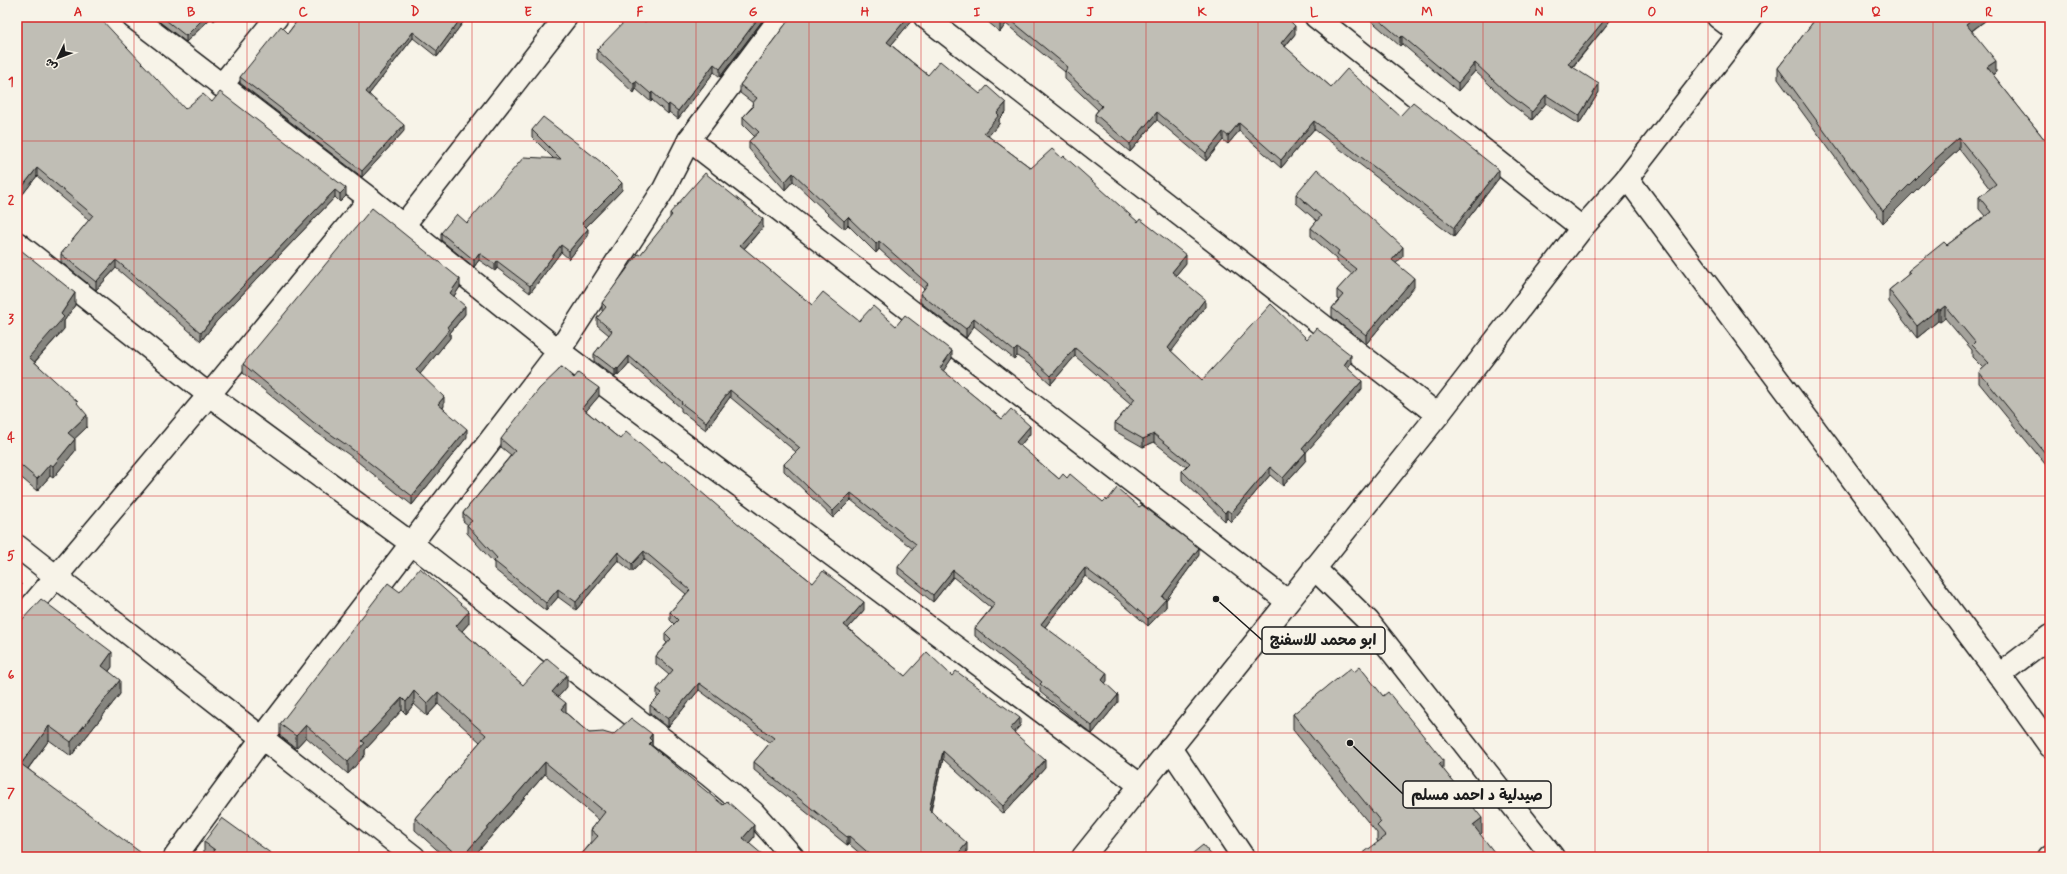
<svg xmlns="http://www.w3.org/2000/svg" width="2067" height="874" font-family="Mynerve,'Playpen Sans Arabic',sans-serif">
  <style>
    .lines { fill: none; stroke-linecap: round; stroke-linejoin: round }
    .street-casing { stroke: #1c1c1c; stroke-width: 25 }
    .secondary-casing { stroke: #1c1c1c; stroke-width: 25 }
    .street { stroke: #f7f3e8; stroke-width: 22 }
    .secondary { stroke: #f7f3e8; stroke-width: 22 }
    .wall { fill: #a5a39c; stroke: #1c1c1c }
    .shaded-wall { fill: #86857f; stroke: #1c1c1c }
    .building { fill: #c0beb5; stroke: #1c1c1c }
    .grid { fill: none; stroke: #d62828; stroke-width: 1; stroke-opacity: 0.55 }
    .leader { fill: none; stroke: #1c1c1c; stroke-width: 1.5 }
    .callout-dot { fill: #1c1c1c; stroke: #f7f3e8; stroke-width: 1.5 }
    .callout { fill: #f7f3e8; stroke: #1c1c1c; stroke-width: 1.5 }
    .callout-label { font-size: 15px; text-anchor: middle; font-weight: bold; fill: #1c1c1c }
    .neatline { fill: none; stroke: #d62828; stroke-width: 1.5 }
    .grid-label { font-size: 13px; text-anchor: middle; font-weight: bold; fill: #d62828 }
  </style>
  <rect width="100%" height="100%" fill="#f7f3e8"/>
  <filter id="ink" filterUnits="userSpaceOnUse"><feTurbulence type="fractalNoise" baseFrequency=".025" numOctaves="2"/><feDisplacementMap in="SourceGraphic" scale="8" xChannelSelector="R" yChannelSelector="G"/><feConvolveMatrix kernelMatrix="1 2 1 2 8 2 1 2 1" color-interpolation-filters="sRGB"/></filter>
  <g filter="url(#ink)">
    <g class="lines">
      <defs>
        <g id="street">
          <polyline points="133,17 370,199 559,351 1140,785"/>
          <polyline points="925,17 1438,415"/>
          <polyline points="1316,17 1582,228"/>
          <polyline points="1718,17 1739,33"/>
          <polyline points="221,86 277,17"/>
          <polyline points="689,140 1287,601"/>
          <polyline points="1627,178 1999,675 2050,746"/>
          <polyline points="403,226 566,17"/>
          <polyline points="17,243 209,395 412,544 710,776 753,812 793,857"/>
          <polyline points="17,546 414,857"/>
          <polyline points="1314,568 1368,621 1553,857"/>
          <polyline points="17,623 209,395 370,199"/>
          <polyline points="1999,675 2050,636"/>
          <polyline points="1170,748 1243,857"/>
          <polyline points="175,857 263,737 559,351 664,189 689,140 781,17"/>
          <polyline points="2049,857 2050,856"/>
        </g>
        <polyline id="secondary" points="1083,857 1438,415 1582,228 1627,178 1752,17"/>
      </defs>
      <use href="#street" class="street-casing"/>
      <use href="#secondary" class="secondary-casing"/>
      <use href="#street" class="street"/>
      <use href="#secondary" class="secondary"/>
    </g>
    <g class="wall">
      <polygon points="17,17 185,109 212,102 346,196 340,202 335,197 216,322 201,341 116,268 96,290 61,262 61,254 89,220 37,176 19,199 17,197"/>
      <polygon points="155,17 217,17 214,21 211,18 186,42 157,20"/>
      <polygon points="300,17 467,17 437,57 413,38 369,94 404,131 362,177 240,83 240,77 288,33"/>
      <polygon points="765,17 720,77 714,72 678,119 669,112 668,114 652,100 651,102 636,89 634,93 597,59 597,50 645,22"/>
      <polygon points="791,17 913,17 913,19 891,45 928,75 980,94 1006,112 999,119 999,124 988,136 1031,168 1062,158 1186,263 1176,275 1205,307 1171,351 1202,380 1307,339 1351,363 1348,368 1362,389 1306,452 1306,460 1283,486 1270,475 1231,522 1227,518 1225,521 1182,480 1182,471 1186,467 1154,442 1143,447 1115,431 1115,423 1131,404 1075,356 1051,384 1029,364 1017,356 1014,359 974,326 966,338 920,302 920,294 924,289 879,249 876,253 848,225 844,229 793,181 785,190 749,149 749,141 754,136 743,125 743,117 752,107 752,104 753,103 740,93 740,85"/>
      <polygon points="982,17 1286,17 1295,34 1285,47 1331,87 1400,116 1499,178 1454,237 1314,129 1281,168 1239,131 1228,144 1223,140 1206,161 1157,120 1130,152 1095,122 1095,114 1098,110 1065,79 1065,72 1006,24 1000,32"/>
      <polygon points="1367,17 1613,17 1573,67 1599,92 1579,124 1546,103 1532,120 1507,101 1475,71 1458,91 1402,44 1400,46"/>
      <polygon points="1817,17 1990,17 1972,31 1996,72 1993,75 2045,140 2050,141 2050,470 1979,383 1979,372 1983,368 1972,357 1972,350 1945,318 1940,322 1938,321 1917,338 1889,302 1889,290 1908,275 1908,271 1947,245 1985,216 1979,209 1979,197 1990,189 1959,149 1932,174 1883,223 1778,79 1778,68"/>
      <polygon points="532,130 622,190 586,227 588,236 569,259 561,252 530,293 497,268 495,271 479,260 474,267 441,240 441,233 467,223 554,159 532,137"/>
      <polygon points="1296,194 1403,256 1396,263 1414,287 1366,344 1332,317 1332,308 1339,300 1337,299 1337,290 1352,274 1337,262 1337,259 1311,236 1311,228 1317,221 1296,203"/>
      <polygon points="670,213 763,227 744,249 812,305 859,321 896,326 952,358 943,371 1002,419 1030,434 1020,446 1059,479 1067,478 1103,502 1107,501 1139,507 1199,555 1166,600 1166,607 1148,626 1117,599 1085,576 1045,627 1107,681 1105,683 1118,702 1092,734 1040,692 1040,688 975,636 975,628 991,608 953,577 933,602 898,574 898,567 913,549 851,500 833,518 784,471 784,464 796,452 730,397 706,430 681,411 681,408 629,363 618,376 617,375 615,377 594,361 594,354 609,335 597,325 597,318 603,311 602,311 602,303 670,218"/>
      <polygon points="17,247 75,305 64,321 64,329 35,362 78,405 87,427 74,439 75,451 53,478 50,476 37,491 17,474"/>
      <polygon points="460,287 454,296 465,314 450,333 450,338 420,374 444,406 443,408 467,437 412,505 348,454 313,430 243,373 243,364"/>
      <polygon points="574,378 599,396 586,411 620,439 662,463 749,533 813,583 864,610 848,628 878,654 905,676 952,676 1020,726 1014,732 1045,768 1003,814 943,759 931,811 967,851 962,857 864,857 849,844 847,845 754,770 754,762 770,743 699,690 668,727 650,713 650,705 658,698 657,697 657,689 669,675 656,664 656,656 667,643 665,641 665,633 674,624 670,620 670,612 686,594 644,559 632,572 618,560 576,610 558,597 546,611 494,569 494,563 467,533 467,525 468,525 463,521 463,513 511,455 501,447 501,439"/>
      <polygon points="400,592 469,623 462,631 523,685 567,687 558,697 566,713 589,733 613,735 652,734 652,746 754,837 749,843 763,857 579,857 591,843 591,830 599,820 545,774 473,857 445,857 415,830 415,818 480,742 438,704 427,716 414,704 406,714 402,710 365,750 365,755 348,774 306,737 296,748 280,736 280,724"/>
      <polygon points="17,620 112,667 109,671 120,694 71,756 49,740 28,769 140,857 17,857"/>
      <polygon points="1354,672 1383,696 1443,769 1482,833 1480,835 1378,842 1377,841 1377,833 1293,730 1293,714"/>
      <polygon points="204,842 276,857 207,857 204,855"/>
    </g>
    <g class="shaded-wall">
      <polygon points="205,17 211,17 211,18 186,42 186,36"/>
      <polygon points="214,17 217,17 214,21"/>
      <polygon points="462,17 467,17 437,57 437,51"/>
      <polygon points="759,17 765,17 720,77 720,69"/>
      <polygon points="908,17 913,17 913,19 887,50 887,42"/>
      <polygon points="1005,17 1006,17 1006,24 1000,32 1000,24"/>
      <polygon points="1607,17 1613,17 1568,72 1568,64"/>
      <polygon points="1975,17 1990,17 1966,35 1966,24"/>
      <polygon points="1295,26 1295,34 1281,51 1281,43"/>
      <polygon points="413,32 413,38 366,98 366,92"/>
      <polygon points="1402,36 1402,44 1400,46 1400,38"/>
      <polygon points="1996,61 1996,72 1987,79 1987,67"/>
      <polygon points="1475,63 1475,71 1458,91 1458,83"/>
      <polygon points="714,64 714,72 678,119 678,111"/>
      <polygon points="636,81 636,89 634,93 634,84"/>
      <polygon points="1599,84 1599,92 1579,124 1579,116"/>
      <polygon points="652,92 652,100 651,102 651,94"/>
      <polygon points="1546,95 1546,103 1532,120 1532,112"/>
      <polygon points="1006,103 1006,112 999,119 999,124 984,141 984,133 997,113"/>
      <polygon points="669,104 669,112 668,114 668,106"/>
      <polygon points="1157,112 1157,120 1130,152 1130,144"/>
      <polygon points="1314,121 1314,129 1281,168 1281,160"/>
      <polygon points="1239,123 1239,131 1228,144 1228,136"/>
      <polygon points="404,125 404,131 362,177 362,171"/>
      <polygon points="1223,132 1223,140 1206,161 1206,153"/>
      <polygon points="1959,138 1959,149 1932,174 1883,223 1883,211 1932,162"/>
      <polygon points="37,168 37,176 19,199 19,191"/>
      <polygon points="1499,170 1499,178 1454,237 1454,228"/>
      <polygon points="793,173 793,181 785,190 785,182"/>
      <polygon points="622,183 622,190 582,231 582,223"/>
      <polygon points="346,188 346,196 340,202 340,194"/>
      <polygon points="335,190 335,197 216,322 201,341 201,333 216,314"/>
      <polygon points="848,217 848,225 844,229 844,221"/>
      <polygon points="763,219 763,227 740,253 740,245"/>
      <polygon points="588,229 588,236 569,259 569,251"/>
      <polygon points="879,241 879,249 876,253 876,244"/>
      <polygon points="561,245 561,252 530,293 530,286"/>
      <polygon points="1403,247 1403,256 1392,268 1392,260"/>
      <polygon points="479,253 479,260 474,267 474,260"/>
      <polygon points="1186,255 1186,263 1172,280 1172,272"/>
      <polygon points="116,260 116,268 96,290 96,282"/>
      <polygon points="497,261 497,268 495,271 495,264"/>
      <polygon points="1414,278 1414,287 1366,344 1366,335"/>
      <polygon points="460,279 460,287 450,302 450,293"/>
      <polygon points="75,293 75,305 64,321 64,329 29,368 29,357 61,314"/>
      <polygon points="1205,299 1205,307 1168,356 1168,348"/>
      <polygon points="465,306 465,314 450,333 450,338 416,379 416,370 447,327"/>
      <polygon points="1945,306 1945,318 1940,322 1940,310"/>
      <polygon points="1938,309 1938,321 1917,338 1917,326"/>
      <polygon points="974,318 974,326 966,338 966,329"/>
      <polygon points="1017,348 1017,356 1014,359 1014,351"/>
      <polygon points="1075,348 1075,356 1051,384 1051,376"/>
      <polygon points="952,351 952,358 940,376 940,368"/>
      <polygon points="1351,355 1351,363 1344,373 1344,365"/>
      <polygon points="629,356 629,363 618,376 618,369"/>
      <polygon points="617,368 617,375 615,377 615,370"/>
      <polygon points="1362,381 1362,389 1302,457 1302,449"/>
      <polygon points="599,388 599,396 582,416 582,408"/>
      <polygon points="730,390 730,397 706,430 706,422"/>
      <polygon points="444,397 444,406 438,413 438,404"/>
      <polygon points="87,415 87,427 68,445 68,433"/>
      <polygon points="1030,426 1030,434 1016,450 1016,442"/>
      <polygon points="467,429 467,437 412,505 412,496"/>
      <polygon points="1154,434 1154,442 1143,447 1143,439"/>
      <polygon points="75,439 75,451 53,478 53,466"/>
      <polygon points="1306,452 1306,460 1283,486 1283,478"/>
      <polygon points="50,464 50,476 37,491 37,479"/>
      <polygon points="1270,467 1270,475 1231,522 1231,513"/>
      <polygon points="851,493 851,500 833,518 833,511"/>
      <polygon points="1227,510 1227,518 1225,521 1225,513"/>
      <polygon points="1199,548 1199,555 1166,600 1166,607 1148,626 1148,619 1162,597"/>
      <polygon points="644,551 644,559 632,572 632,564"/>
      <polygon points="618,552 618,560 576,610 576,602"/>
      <polygon points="1085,568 1085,576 1041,632 1041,624"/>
      <polygon points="953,570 953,577 933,602 933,595"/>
      <polygon points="21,584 21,598 17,604 17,590"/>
      <polygon points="558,589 558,597 546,611 546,603"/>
      <polygon points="864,602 864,610 844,633 844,625"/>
      <polygon points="469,611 469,623 456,638 456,626"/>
      <polygon points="112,652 112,667 102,680 102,666"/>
      <polygon points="1107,673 1107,681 1102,687 1102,680"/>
      <polygon points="567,675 567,687 552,704 552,692"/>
      <polygon points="120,680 120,694 71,756 71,742"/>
      <polygon points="699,683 699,690 668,727 668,719"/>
      <polygon points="414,691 414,704 406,714 406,702"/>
      <polygon points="438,692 438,704 427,716 427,704"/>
      <polygon points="1118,695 1118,702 1092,734 1092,726"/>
      <polygon points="402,698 402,710 365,750 365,755 348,774 348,762 362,741"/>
      <polygon points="566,703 566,715 561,709"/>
      <polygon points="1020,718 1020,726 1010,737 1010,729"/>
      <polygon points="306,725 306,737 296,748 296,736"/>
      <polygon points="49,726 49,740 21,778 21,764"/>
      <polygon points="652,734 652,753 649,756 649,738"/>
      <polygon points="943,751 943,759 929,818 929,810"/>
      <polygon points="1045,760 1045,768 1003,814 1003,806"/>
      <polygon points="1443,760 1443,776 1439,764"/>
      <polygon points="545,762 545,774 473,857 462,857"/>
      <polygon points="1482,818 1482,833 1473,841 1473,825"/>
      <polygon points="754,825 754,837 743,850 743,838"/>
      <polygon points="849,836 849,844 847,845 847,837"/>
      <polygon points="967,843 967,851 962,857 955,857"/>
      <polygon points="140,852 140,857 136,857"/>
    </g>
    <g class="building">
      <polygon points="17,17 99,17 185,109 203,94 212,102 220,92 346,188 340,194 335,190 216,314 201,333 116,260 96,282 61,254 93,215 37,168 19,191 17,189"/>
      <polygon points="162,17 205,17 186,36"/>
      <polygon points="300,17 462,17 437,51 413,32 366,92 404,125 362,171 240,77 281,26 288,33"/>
      <polygon points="629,17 639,17 645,22 650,17 759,17 720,69 714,64 678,111 669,104 668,106 652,92 651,94 636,81 634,84 597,50"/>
      <polygon points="791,17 908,17 887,42 928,75 940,61 980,94 987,86 1006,103 997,113 999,115 984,133 1031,168 1052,149 1062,158 1064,156 1138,222 1140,219 1186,255 1172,272 1205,299 1168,348 1202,380 1271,304 1307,339 1316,328 1351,355 1344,365 1362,381 1302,449 1306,452 1283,478 1270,467 1231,513 1227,510 1225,513 1182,471 1190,463 1154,434 1143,439 1115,423 1135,399 1075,348 1051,376 1029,356 1017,348 1014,351 974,318 966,329 920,294 928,284 879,241 876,244 848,217 844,221 793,173 785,182 749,141 759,132 743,117 754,106 752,104 757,98 740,85"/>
      <polygon points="992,17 1005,17 1000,24"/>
      <polygon points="1007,17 1286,17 1295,26 1281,43 1331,87 1347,69 1400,116 1413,102 1499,170 1454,228 1314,121 1281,160 1239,123 1228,136 1223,132 1206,153 1157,112 1130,144 1095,114 1102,106 1065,71 1068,67"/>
      <polygon points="1376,17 1607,17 1568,64 1599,84 1579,116 1546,95 1532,112 1507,93 1475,63 1458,83 1402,36 1400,38"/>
      <polygon points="1817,17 1975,17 1966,24 1996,61 1987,67 2045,140 2048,138 2050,141 2050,459 1979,372 1989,363 1972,345 1975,342 1945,306 1940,310 1938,309 1917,326 1889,290 1910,273 1908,271 1944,242 1947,245 1991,212 1979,197 1996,184 1959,138 1932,162 1883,211 1778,68"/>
      <polygon points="543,117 601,162 622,183 582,223 588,229 569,251 561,245 530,286 497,261 495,264 479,253 474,260 441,233 457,214 467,223 524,157 561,159 532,130"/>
      <polygon points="1317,169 1403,247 1392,260 1414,278 1366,335 1332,308 1343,295 1337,290 1356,269 1337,254 1339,251 1311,228 1321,216 1296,194"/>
      <polygon points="705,173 763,219 740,245 812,305 823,292 859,321 873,306 896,326 905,315 952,351 940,368 1002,419 1011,409 1030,426 1016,442 1059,479 1063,474 1067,478 1070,474 1103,502 1106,499 1107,501 1117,488 1139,507 1142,505 1199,548 1162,597 1166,599 1148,619 1117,592 1085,568 1041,624 1107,673 1102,680 1118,695 1092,726 1040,684 1042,682 975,628 995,604 953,570 933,595 898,567 916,544 851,493 833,511 784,464 800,448 730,390 706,422 681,403 682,402 629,356 618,369 617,368 615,370 594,354 612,331 597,318 606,307 602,303 638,254 640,255 672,215 670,213"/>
      <polygon points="372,208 460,279 450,293 465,306 447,327 450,329 416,370 444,397 438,404 467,429 412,496 348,446 313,422 243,364"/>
      <polygon points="17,247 75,293 61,314 64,317 29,357 78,402 77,403 87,415 68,433 75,439 53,466 50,464 37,479 17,462"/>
      <polygon points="562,367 574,378 578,373 599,388 582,408 620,439 626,432 662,463 664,461 678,472 749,533 813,583 823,571 864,602 844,625 878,654 905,676 927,652 952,676 956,671 1020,718 1010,729 1045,760 1003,806 943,751 929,810 967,843 955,857 886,857 884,855 882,857 873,857 849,836 847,837 754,762 774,738 699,683 668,719 650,705 662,693 657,689 673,670 656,656 671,639 665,633 678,620 670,612 690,590 644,551 632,564 618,552 576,602 558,589 546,603 494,561 497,558 467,525 472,521 463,513 515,451 501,439 539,389"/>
      <polygon points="420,568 469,611 456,626 523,685 547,658 567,675 552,692 566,703 561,709 589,733 603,732 613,735 631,718 652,734 649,738 652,741 649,744 723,805 727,801 754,825 743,838 763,855 761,857 670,857 666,854 663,857 579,857 598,836 591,830 605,812 545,762 462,857 459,857 415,818 486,735 438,692 427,704 414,691 406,702 402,698 362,741 365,743 348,762 306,725 296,736 280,724 388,583 400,592"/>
      <polygon points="17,580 21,584 17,590"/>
      <polygon points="41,599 112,652 102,666 120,680 71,742 49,726 21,764 140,852 136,857 17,857 17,620 22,620"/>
      <polygon points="1360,667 1383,696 1388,692 1443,760 1439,764 1482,818 1473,825 1498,857 1358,857 1386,836 1377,826 1381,822 1293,714 1351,668 1354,672"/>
      <polygon points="222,818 276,857 210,857 215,850 204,842"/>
      <polygon points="1203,845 1213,857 1188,857"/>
    </g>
  </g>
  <path class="grid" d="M134,17V857M247,17V857M359,17V857M472,17V857M584,17V857M696,17V857M809,17V857M921,17V857M1034,17V857M1146,17V857M1258,17V857M1371,17V857M1483,17V857M1595,17V857M1708,17V857M1820,17V857M1933,17V857M17,141H2050M17,259H2050M17,378H2050M17,496H2050M17,615H2050M17,733H2050"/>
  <path class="leader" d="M1216 599L1262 640M1350 743L1403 794"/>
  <g class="callout-dot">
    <circle cx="1216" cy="599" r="4"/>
    <circle cx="1350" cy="743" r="4"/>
  </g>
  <g class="callout">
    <rect x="1262" y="627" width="123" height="27" rx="4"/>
    <rect x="1403" y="781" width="148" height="27" rx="4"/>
  </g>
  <g class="callout-label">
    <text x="1323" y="645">ابو محمد للاسفنج</text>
    <text x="1477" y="800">صيدلية د احمد مسلم</text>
  </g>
  <rect width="2067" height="874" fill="none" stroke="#f7f3e8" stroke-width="44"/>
  <g transform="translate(58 58) rotate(227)" stroke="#f7f3e8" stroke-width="3" paint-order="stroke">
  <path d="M0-3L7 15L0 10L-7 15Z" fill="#1c1c1c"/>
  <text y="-6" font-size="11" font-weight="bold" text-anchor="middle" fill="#1c1c1c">ش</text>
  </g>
  <rect x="22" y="22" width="2023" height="830" class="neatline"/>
  <g class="grid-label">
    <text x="78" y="16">A</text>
    <text x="191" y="16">B</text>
    <text x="303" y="16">C</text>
    <text x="415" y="16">D</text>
    <text x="528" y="16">E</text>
    <text x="640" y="16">F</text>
    <text x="753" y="16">G</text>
    <text x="865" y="16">H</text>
    <text x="977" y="16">I</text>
    <text x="1090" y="16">J</text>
    <text x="1202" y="16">K</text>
    <text x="1314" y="16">L</text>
    <text x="1427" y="16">M</text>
    <text x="1539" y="16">N</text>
    <text x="1652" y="16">O</text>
    <text x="1764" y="16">P</text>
    <text x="1876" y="16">Q</text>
    <text x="1989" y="16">R</text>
    <text x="11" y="86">1</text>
    <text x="11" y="204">2</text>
    <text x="11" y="323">3</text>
    <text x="11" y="442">4</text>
    <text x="11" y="560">5</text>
    <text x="11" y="679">6</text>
    <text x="11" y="797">7</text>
  </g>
</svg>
